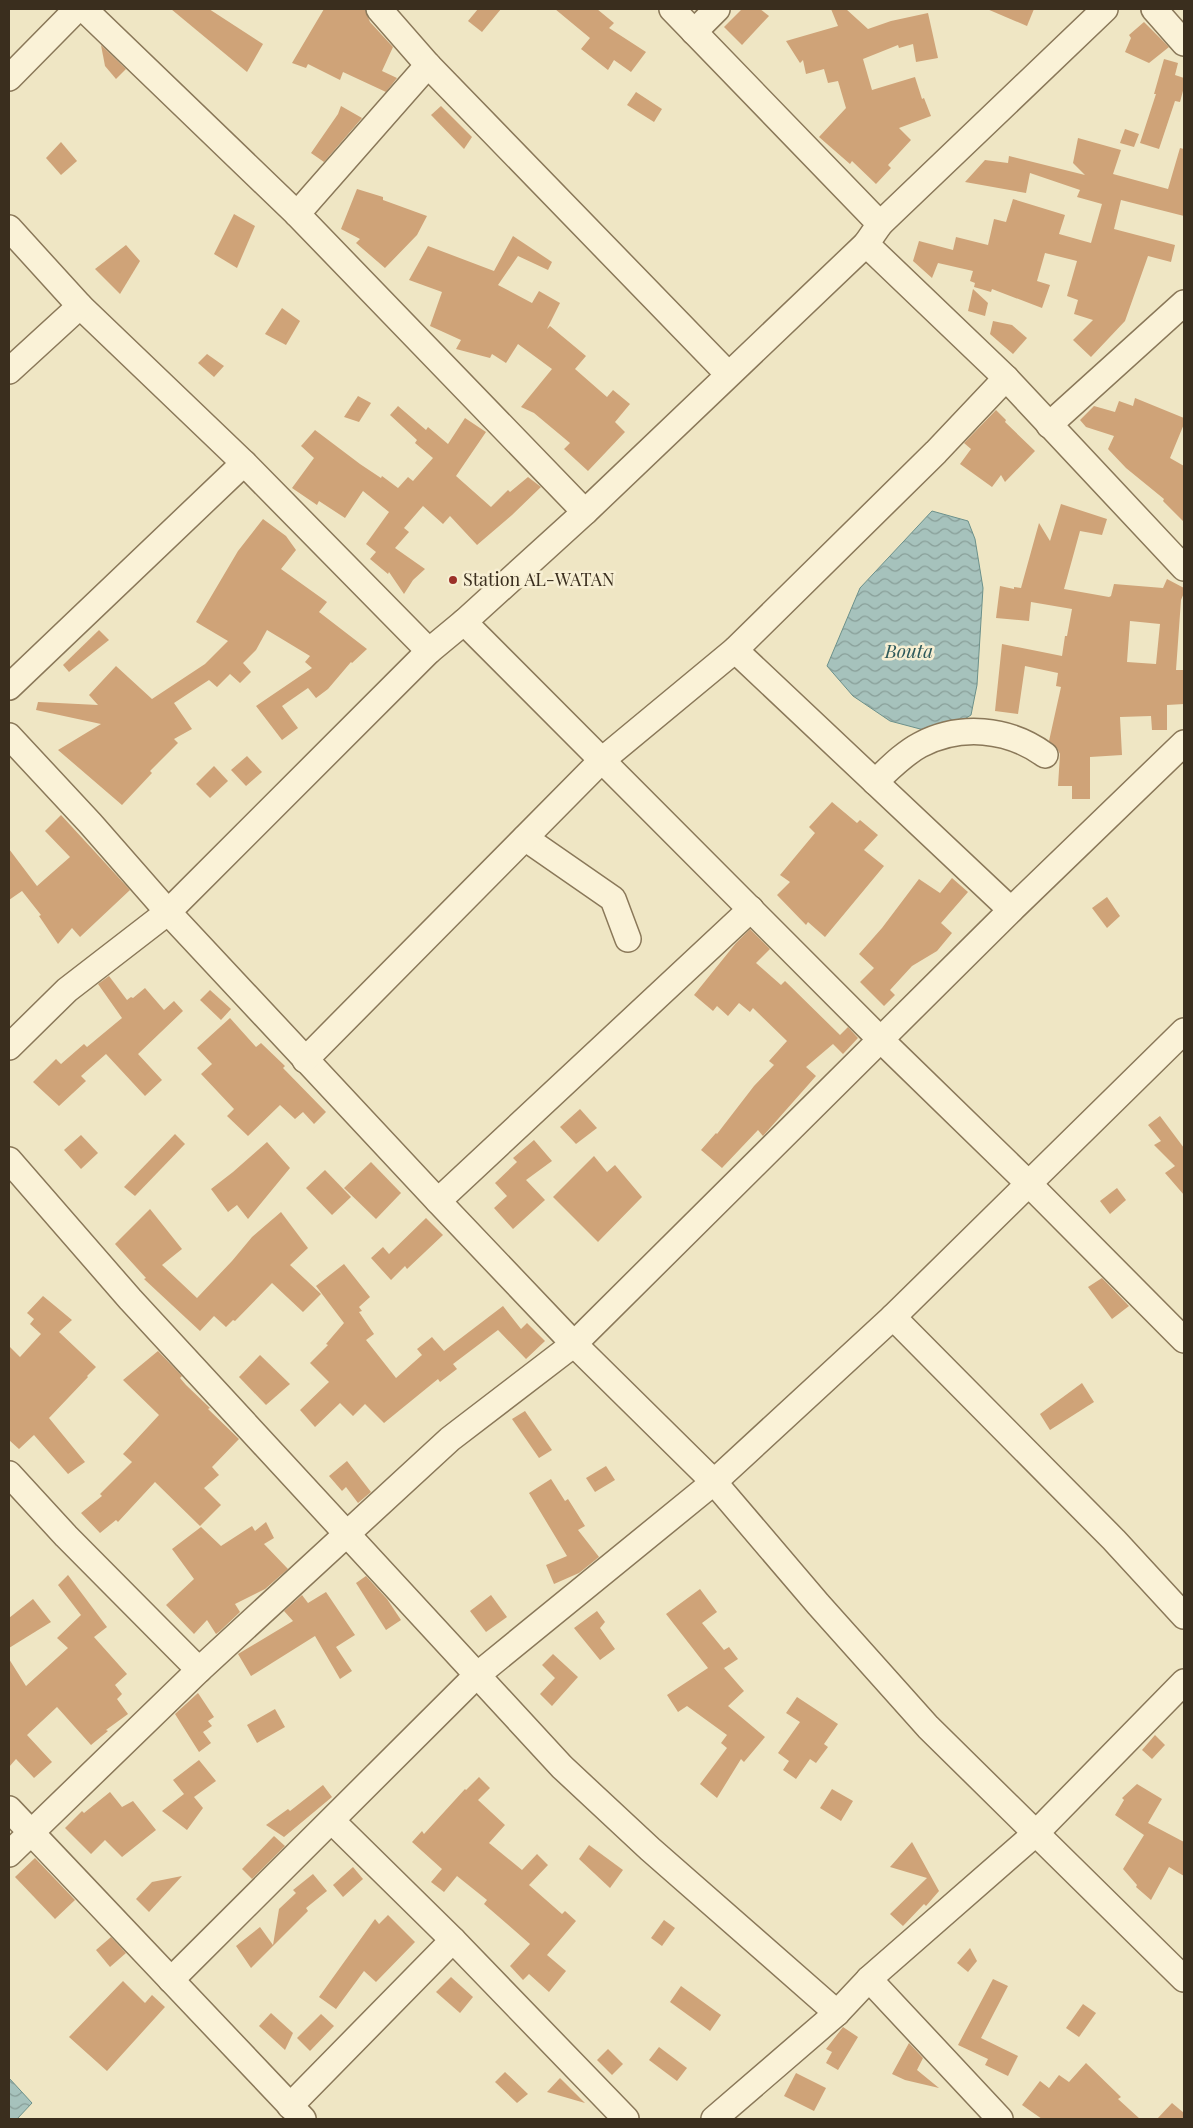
<svg xmlns="http://www.w3.org/2000/svg" width="1193" height="2128" font-family="'Playfair Display',serif">
  <style>
    .water { fill: url(#water-waves); stroke: #6c918b }
    .building { fill: #cfa378; fill-rule: evenodd }
    .lines { fill: none; stroke-linecap: round; stroke-linejoin: round }
    .minor-casing { stroke: #8a7859; stroke-width: 28 }
    .minor { stroke: #faf2d7; stroke-width: 25 }
    .poi-dot { fill: #9b3028; stroke: #f7efd3; stroke-width: 2 }
    .labels { text-anchor: middle; stroke-width: 5; stroke-linejoin: round; paint-order: stroke }
    .poi-label { font-size: 18px; fill: #3a2e1e; stroke: #f7efd3; text-anchor: start }
    .water-label { font-size: 19px; font-style: italic; fill: #2d595a; stroke: #f7efd3 }
  </style>
  <defs>
    <pattern id="water-waves" width="16" height="10" patternUnits="userSpaceOnUse" patternTransform="scale(1.25)"><rect width="16" height="10" fill="#a6c2bc"/><path d="M0 5q4-4 8 0t8 0" fill="none" stroke="#889e98"/></pattern>
  </defs>
  <rect width="100%" height="100%" fill="#efe6c4"/>
  <g class="water">
    <polygon points="932,511 968,521 975,539 983,588 977,685 971,715 949,729 924,730 890,721 853,696 827,666 860,588"/>
    <polygon points="9,2078 32,2103 17,2119 9,2119"/>
  </g>
  <g class="building">
    <polygon points="171,9 209,9 263,44 247,72"/>
    <polygon points="324,9 365,10 370,22 393,47 382,71 397,78 386,92 343,72 340,80 308,64 306,68 292,63"/>
    <polygon points="478,9 501,9 482,32 468,21"/>
    <polygon points="555,9 597,9 614,23 609,28 646,52 631,72 614,60 608,70 581,49 590,38"/>
    <polygon points="742,9 760,9 769,16 742,45 724,27"/>
    <polygon points="831,9 846,9 868,29 891,21 928,13 938,58 916,62 913,44 899,48 898,45 863,59 872,90 915,77 922,99 924,98 931,116 899,128 911,140 888,165 891,168 876,184 852,161 850,164 819,137 846,108 838,81 828,83 824,69 806,74 803,60 800,63 786,41 838,26"/>
    <polygon points="987,9 1034,9 1027,26"/>
    <polygon points="1144,22 1169,47 1149,63 1125,52 1131,38 1129,35"/>
    <polygon points="101,45 126,69 116,79 105,66"/>
    <polygon points="1164,59 1178,63 1175,75 1184,78 1184,87 1180,102 1175,101 1159,149 1140,143 1156,94 1154,94"/>
    <polygon points="636,92 662,109 654,122 627,105"/>
    <polygon points="341,106 362,118 324,162 311,153 338,114"/>
    <polygon points="441,106 472,137 464,149 431,115"/>
    <polygon points="1125,129 1139,134 1134,147 1120,143"/>
    <polygon points="1078,138 1121,150 1113,174 1168,189 1180,148 1184,149 1184,216 1121,200 1114,229 1175,245 1171,262 1148,256 1125,321 1091,357 1073,340 1093,320 1074,314 1078,300 1067,296 1077,261 1045,253 1037,281 1050,285 1042,308 992,289 991,292 974,287 975,283 970,281 973,271 938,263 932,278 913,261 919,241 953,250 956,237 988,245 994,219 1006,222 1013,199 1065,215 1059,234 1091,243 1102,204 1077,197 1080,190 1030,173 1026,193 965,182 985,160 1008,163 1009,156 1085,175 1073,163"/>
    <polygon points="61,142 77,161 61,175 46,158"/>
    <polygon points="357,189 383,197 383,200 427,216 417,235 385,268 356,243 360,239 341,229"/>
    <polygon points="234,214 255,226 237,268 214,254"/>
    <polygon points="513,236 552,262 548,270 518,256 498,285 532,303 539,291 560,303 547,329 550,326 586,356 575,369 607,397 613,390 630,404 615,422 625,432 588,471 564,449 570,443 534,413 521,407 552,369 518,344 506,363 492,354 490,358 456,349 461,340 430,326 442,292 409,280 428,246 494,271"/>
    <polygon points="126,245 140,261 120,294 95,269"/>
    <polygon points="973,289 988,303 985,316 968,311"/>
    <polygon points="282,308 300,321 286,345 265,334"/>
    <polygon points="993,321 1012,325 1027,338 1013,354 990,334"/>
    <polygon points="207,354 224,366 214,377 198,363"/>
    <polygon points="358,396 371,403 359,422 344,417"/>
    <polygon points="1135,398 1184,418 1184,424 1170,458 1184,466 1184,522 1163,501 1164,499 1126,468 1108,449 1114,436 1086,427 1080,420 1094,406 1115,412 1119,401 1133,406"/>
    <polygon points="398,406 426,430 428,427 448,444 465,418 486,432 456,476 491,507 508,490 510,492 528,477 541,487 512,515 477,545 450,516 443,524 423,506 404,528 409,532 395,548 425,569 413,580 404,594 389,572 388,574 370,559 376,552 366,544 389,512 363,491 345,518 319,501 317,505 292,488 314,458 301,446 315,430 360,464 381,478 382,476 398,488 408,477 413,481 433,458 415,443 417,440 390,415"/>
    <polygon points="996,410 1006,420 1005,422 1035,451 1005,482 1001,475 992,487 960,464 971,449 964,443"/>
    <path d="M1061,504L1107,519L1102,535L1080,531L1064,589L1109,597L1111,596L1114,584L1163,588L1167,579L1184,588V593L1181,600L1176,670H1184V704L1167,705V730H1152L1151,716L1120,717L1122,755L1090,757V799H1072V786H1058L1060,754L1057,748L1049,741L1061,687L1056,686L1058,673L1025,666L1018,714L995,711L1002,644L1062,656L1065,636H1067L1072,609L1031,602L1029,621L996,618L1000,586L1014,589V587L1021,588L1039,523L1050,541ZM1130,621L1160,624L1156,664L1127,662Z"/>
    <polygon points="263,519 286,536 296,550 281,569 327,602 319,612 367,649 352,663 351,662 328,689 316,698 308,688 282,706 298,728 282,740 256,706 312,668 305,662 310,656 267,630 256,650 243,663 251,672 240,683 230,674 217,687 209,680 174,703 192,729 174,739 178,743 150,771 152,773 122,805 58,750 101,724 36,710 38,702 98,705 89,695 116,666 152,699 205,664 228,641 196,622 238,551"/>
    <polygon points="99,630 109,640 69,672 63,665"/>
    <polygon points="247,756 262,772 246,786 231,770"/>
    <polygon points="214,766 228,781 210,798 196,784"/>
    <polygon points="832,802 857,823 860,820 878,835 864,850 884,866 825,937 808,922 806,925 777,895 790,882 780,875 815,833 809,827"/>
    <polygon points="61,815 130,890 80,937 72,928 58,944 39,916 41,915 22,891 9,900 9,849 37,886 70,857 45,831"/>
    <polygon points="952,878 968,892 941,923 952,933 937,951 912,966 890,990 895,995 884,1006 860,982 874,968 859,954 882,928 919,879 940,893"/>
    <polygon points="1107,897 1120,916 1107,928 1092,908"/>
    <polygon points="750,929 770,949 756,963 781,985 785,981 840,1035 848,1027 858,1038 843,1054 833,1044 806,1067 816,1076 763,1136 758,1130 722,1168 701,1150 716,1133 717,1134 754,1086 774,1065 769,1061 787,1041 753,1008 750,1012 739,1003 728,1016 717,1006 713,1011 694,995 736,943"/>
    <polygon points="109,976 127,1000 131,997 133,998 145,988 164,1010 174,1001 183,1011 138,1054 162,1080 145,1096 106,1054 81,1076 86,1081 59,1106 33,1082 56,1059 61,1064 84,1044 87,1047 122,1018 98,984"/>
    <polygon points="210,990 231,1009 221,1020 200,1000"/>
    <polygon points="230,1018 256,1047 261,1043 285,1066 283,1068 326,1112 314,1124 303,1112 295,1119 280,1105 248,1136 227,1116 234,1109 201,1074 212,1064 197,1048"/>
    <polygon points="580,1109 597,1128 576,1144 560,1127"/>
    <polygon points="1160,1116 1184,1148 1184,1195 1165,1173 1175,1166 1154,1145 1161,1141 1148,1125"/>
    <polygon points="175,1134 185,1144 135,1196 124,1187"/>
    <polygon points="81,1135 98,1153 81,1169 64,1150"/>
    <polygon points="534,1140 552,1161 526,1180 545,1200 513,1229 494,1208 507,1196 495,1183 517,1162 513,1158"/>
    <polygon points="267,1142 290,1168 248,1219 237,1205 228,1212 211,1189 233,1172"/>
    <polygon points="594,1156 607,1172 615,1165 642,1197 598,1242 553,1197"/>
    <polygon points="371,1162 401,1193 376,1219 344,1188"/>
    <polygon points="325,1170 351,1197 332,1215 306,1188"/>
    <polygon points="1117,1188 1126,1200 1110,1214 1100,1201"/>
    <polygon points="150,1209 182,1249 162,1265 197,1298 232,1261 252,1237 281,1212 308,1248 290,1265 321,1294 303,1312 272,1283 235,1321 233,1320 226,1327 214,1316 200,1331 144,1279 146,1278 115,1244"/>
    <polygon points="426,1218 443,1235 407,1269 405,1266 391,1280 371,1258 383,1247 389,1254"/>
    <polygon points="344,1264 370,1297 359,1307 362,1311 359,1312 374,1334 366,1340 396,1378 422,1355 417,1349 432,1337 444,1351 503,1306 521,1329 527,1323 545,1341 526,1359 498,1330 453,1364 457,1369 440,1382 438,1379 384,1423 365,1404 353,1416 340,1403 315,1427 300,1410 329,1382 310,1363 328,1345 326,1344 344,1323 316,1286"/>
    <polygon points="1102,1278 1129,1306 1112,1319 1088,1287"/>
    <polygon points="43,1296 72,1320 59,1332 96,1367 87,1376 88,1377 49,1418 85,1462 68,1474 34,1435 19,1449 9,1440 9,1346 20,1357 41,1334 30,1324 34,1319 27,1313"/>
    <polygon points="158,1351 182,1376 180,1378 186,1385 210,1408 208,1409 239,1439 212,1467 219,1475 204,1488 221,1505 200,1526 155,1482 118,1522 116,1520 100,1533 81,1513 102,1496 100,1494 132,1462 123,1454 159,1415 123,1380"/>
    <polygon points="260,1355 290,1384 266,1405 239,1377"/>
    <polygon points="1082,1383 1094,1402 1050,1430 1040,1414"/>
    <polygon points="525,1411 552,1450 539,1458 512,1419"/>
    <polygon points="347,1461 371,1492 358,1503 346,1487 342,1491 329,1476"/>
    <polygon points="606,1466 615,1480 595,1492 586,1478"/>
    <polygon points="551,1479 565,1501 568,1499 585,1526 578,1530 599,1557 579,1573 554,1584 546,1565 567,1556 529,1493"/>
    <polygon points="266,1522 274,1538 264,1544 288,1569 265,1589 235,1604 240,1612 220,1631 216,1634 207,1620 194,1634 166,1605 194,1579 172,1549 201,1527 221,1546 252,1526 255,1531"/>
    <polygon points="68,1575 107,1627 94,1637 127,1674 115,1685 122,1694 117,1699 128,1714 106,1730 108,1731 91,1745 57,1707 27,1735 52,1762 34,1778 16,1759 9,1767 9,1659 26,1686 68,1648 57,1638 81,1615 58,1585"/>
    <polygon points="366,1576 387,1599 401,1620 386,1630 356,1583"/>
    <polygon points="700,1589 717,1612 702,1623 724,1650 729,1647 738,1659 724,1668 744,1691 728,1706 765,1737 744,1762 741,1759 717,1798 700,1784 727,1748 721,1743 727,1735 687,1706 678,1712 667,1695 708,1668 666,1614"/>
    <polygon points="326,1592 355,1635 336,1647 352,1671 340,1679 315,1636 251,1676 238,1654 293,1621 284,1611 302,1595 308,1603"/>
    <polygon points="491,1595 507,1617 486,1632 470,1611"/>
    <polygon points="33,1599 51,1622 9,1648 9,1618"/>
    <polygon points="597,1611 605,1622 600,1628 615,1649 600,1660 574,1628"/>
    <polygon points="553,1654 578,1677 552,1706 540,1694 555,1678 542,1665"/>
    <polygon points="198,1693 214,1717 208,1721 212,1726 203,1732 211,1743 199,1752 175,1714"/>
    <polygon points="797,1697 838,1724 824,1744 828,1747 816,1763 810,1759 796,1779 783,1770 789,1761 778,1753 800,1722 786,1713"/>
    <polygon points="275,1709 285,1727 257,1743 247,1725"/>
    <polygon points="1155,1735 1165,1745 1152,1759 1142,1750"/>
    <polygon points="199,1760 216,1781 194,1797 203,1808 187,1830 162,1811 184,1794 173,1780"/>
    <polygon points="479,1777 490,1788 478,1800 505,1825 489,1843 522,1870 537,1854 548,1865 529,1885 562,1914 565,1911 576,1921 547,1955 566,1971 549,1992 529,1974 523,1980 510,1966 530,1944 484,1904 487,1900 457,1876 444,1892 431,1882 442,1869 412,1842 422,1831 424,1834 465,1789 466,1790"/>
    <polygon points="1137,1784 1162,1799 1148,1823 1184,1842 1184,1876 1169,1867 1151,1900 1136,1887 1137,1885 1123,1869 1144,1835 1115,1815 1124,1800 1122,1798"/>
    <polygon points="323,1785 332,1797 284,1837 266,1825 288,1809 290,1811"/>
    <polygon points="832,1789 853,1801 841,1821 820,1808"/>
    <polygon points="110,1792 122,1807 133,1801 156,1830 122,1857 105,1840 91,1854 65,1828 82,1811 84,1813"/>
    <polygon points="274,1836 285,1846 252,1879 242,1869"/>
    <polygon points="912,1842 939,1891 926,1906 924,1904 903,1926 890,1914 927,1878 890,1867"/>
    <polygon points="589,1845 623,1870 610,1888 579,1859"/>
    <polygon points="35,1858 75,1900 55,1919 15,1877"/>
    <polygon points="353,1867 363,1879 343,1897 333,1885"/>
    <polygon points="313,1874 327,1891 306,1908 308,1911 251,1968 236,1946 260,1927 273,1945 279,1909 296,1893 293,1890"/>
    <polygon points="182,1876 149,1912 136,1899 152,1882"/>
    <polygon points="388,1915 415,1942 376,1982 364,1971 336,2009 319,1997 375,1919 379,1924"/>
    <polygon points="664,1920 675,1928 662,1946 651,1938"/>
    <polygon points="111,1937 126,1953 110,1967 96,1950"/>
    <polygon points="970,1948 977,1961 968,1972 957,1963"/>
    <polygon points="451,1977 473,1997 460,2013 436,1992"/>
    <polygon points="993,1979 1008,1986 981,2038 1018,2056 1008,2076 985,2065 988,2059 958,2045"/>
    <polygon points="123,1981 145,2003 152,1995 165,2007 107,2071 69,2037"/>
    <polygon points="681,1986 721,2015 710,2031 670,2002"/>
    <polygon points="1083,2004 1096,2013 1079,2037 1066,2028"/>
    <polygon points="271,2013 293,2033 285,2050 259,2026"/>
    <polygon points="321,2014 334,2026 310,2051 297,2038"/>
    <polygon points="843,2027 858,2037 838,2070 826,2063 832,2052 826,2049"/>
    <polygon points="909,2043 923,2058 917,2070 939,2088 905,2080 892,2074"/>
    <polygon points="659,2047 687,2068 677,2081 649,2060"/>
    <polygon points="608,2049 623,2064 612,2075 597,2060"/>
    <polygon points="1086,2063 1121,2097 1118,2099 1140,2119 1042,2119 1022,2105 1040,2081 1049,2088 1059,2075 1069,2082"/>
    <polygon points="505,2072 528,2094 517,2103 495,2082"/>
    <polygon points="796,2073 826,2088 814,2111 784,2096"/>
    <polygon points="560,2078 585,2103 547,2092"/>
    <polygon points="1172,2103 1184,2113 1184,2119 1157,2119"/>
  </g>
  <g class="lines">
    <defs>
      <g id="minor">
        <polyline points="84,9 297,214 585,512"/>
        <polyline points="379,9 428,65 728,374"/>
        <polyline points="672,9 880,224"/>
        <polyline points="1154,9 1184,43"/>
        <polyline points="694,32 717,9"/>
        <polyline points="9,78 77,9"/>
        <polyline points="297,214 428,65"/>
        <polyline points="9,228 80,306 244,463 429,651"/>
        <polyline points="866,244 1006,378 1184,568"/>
        <polyline points="9,371 80,306"/>
        <polyline points="1049,425 1184,303"/>
        <polyline points="464,622 881,1040 1029,1184 1184,1340"/>
        <polyline points="735,650 1011,910"/>
        <polyline points="9,687 244,463"/>
        <polyline points="9,736 90,823 168,912 438,1201 574,1344 714,1482 818,1604 928,1727 1184,1979"/>
        <path d="M875,782C889,769 903,754 920,745C960,724 1008,728 1045,755"/>
        <polyline points="525,838 613,899 628,939"/>
        <polyline points="9,1047 67,990 168,912 429,651 464,622 585,512 866,244 880,224 1105,9"/>
        <polyline points="305,1060 601,761 735,650 936,452 1006,378"/>
        <polyline points="9,1160 130,1299 562,1767 650,1849 837,2013"/>
        <polyline points="438,1201 751,909"/>
        <polyline points="893,1317 1114,1540 1184,1616"/>
        <polyline points="9,1474 66,1536 199,1670"/>
        <polyline points="9,1809 303,2119"/>
        <polyline points="332,1821 453,1940 626,2119"/>
        <polyline points="9,1854 199,1670 450,1439 574,1344 1011,910 1184,743"/>
        <polyline points="869,1979 1000,2119"/>
        <polyline points="171,1980 476,1676 714,1482 893,1317 1184,1031"/>
        <polyline points="290,2106 453,1940"/>
        <polyline points="714,2119 837,2013 869,1979 1036,1833 1184,1682"/>
      </g>
    </defs>
    <use href="#minor" class="minor-casing"/>
    <use href="#minor" class="minor"/>
  </g>
  <circle class="poi-dot" cx="453" cy="580" r="5"/>
  <g class="labels">
    <g class="poi-label">
      <text x="463" y="586">Station AL-WATAN</text>
    </g>
    <g class="water-label">
      <text x="909" y="658">Bouta</text>
    </g>
  </g>
  <rect width="1193" height="2128" fill="none" stroke="#3a2e1e" stroke-width="20"/>
</svg>
